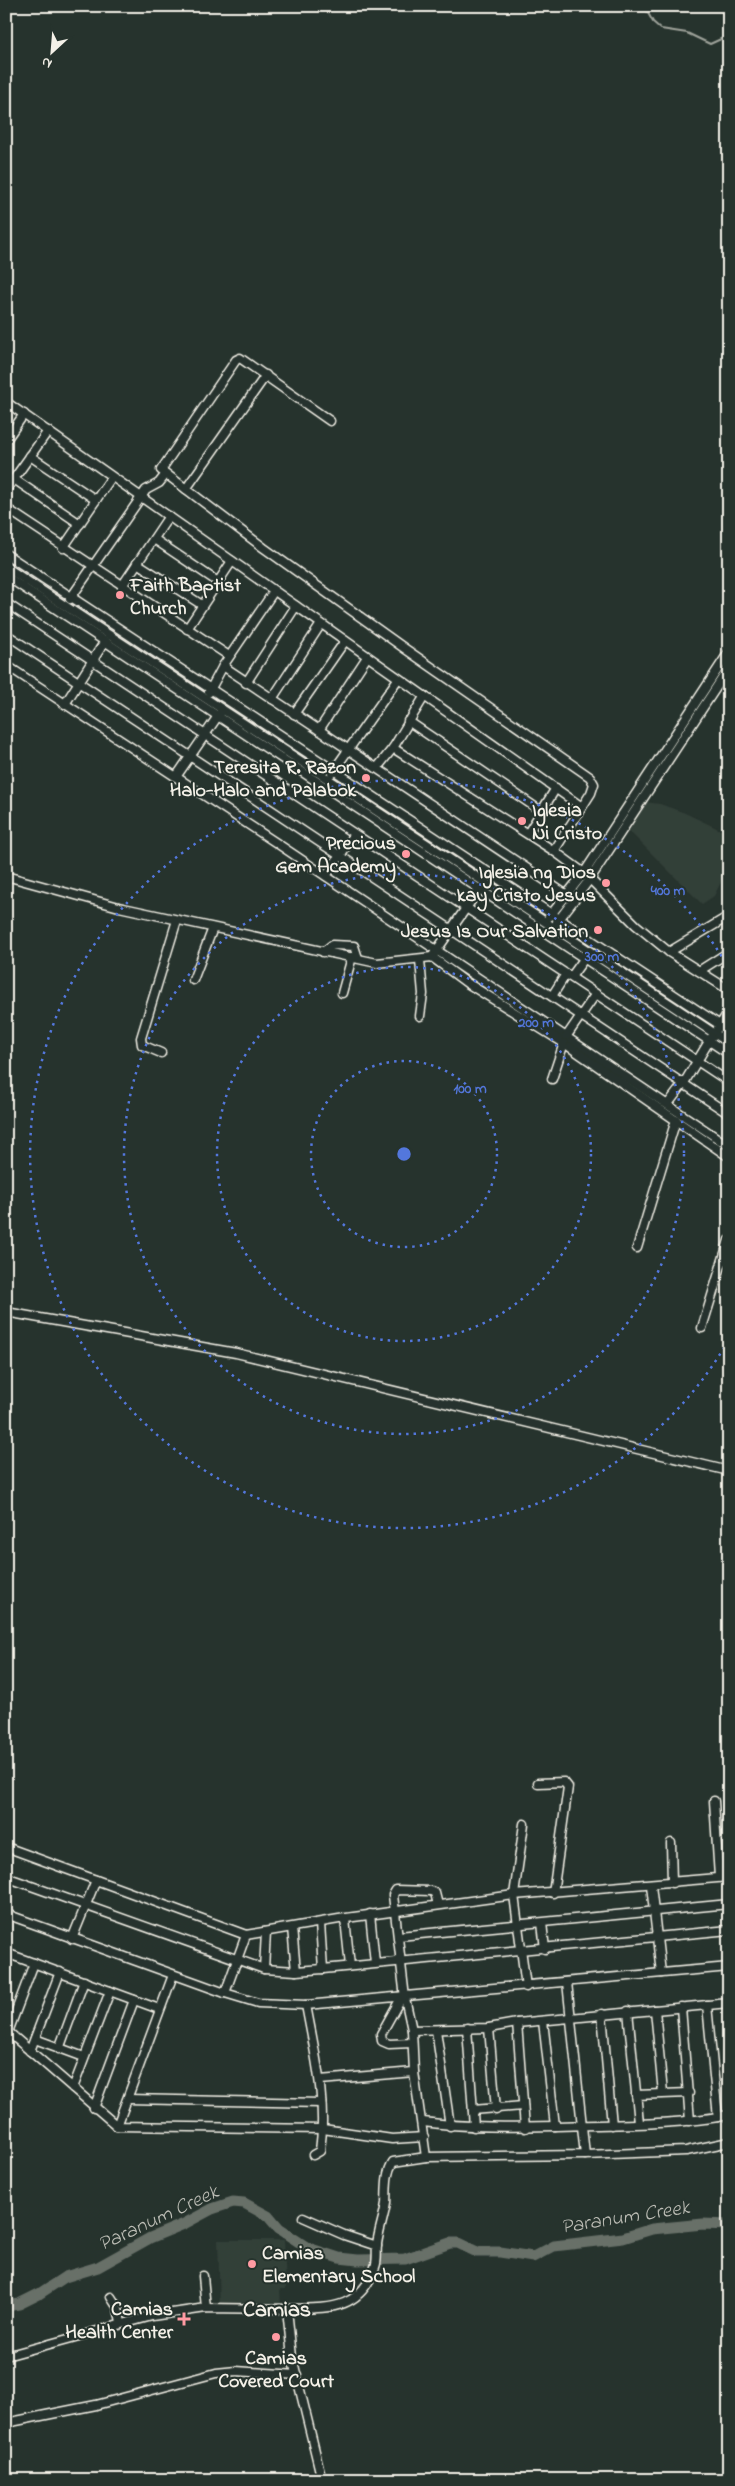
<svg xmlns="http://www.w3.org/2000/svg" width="735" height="2486" font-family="'Indie Flower',sans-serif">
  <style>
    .built { fill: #333f39 }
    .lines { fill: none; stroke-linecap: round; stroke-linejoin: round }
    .stream { stroke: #9fa39b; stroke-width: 2 }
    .river { stroke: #676f68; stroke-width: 11 }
    .minor-casing { stroke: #f4f1e8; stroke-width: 11 }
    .minor { stroke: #26332d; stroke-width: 8 }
    .ring { fill: none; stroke: #5377dc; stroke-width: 2.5; stroke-dasharray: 2.5 5 }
    .poi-dot { fill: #ff9aa2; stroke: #26332d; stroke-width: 2 }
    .labels { text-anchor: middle; stroke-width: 4; stroke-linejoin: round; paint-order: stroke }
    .poi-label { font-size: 20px; font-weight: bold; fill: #f4f1e8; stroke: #26332d; text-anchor: end }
    .water-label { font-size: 21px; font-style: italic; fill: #bcbdb5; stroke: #26332d }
    .quarter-label { font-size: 22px; font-weight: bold; fill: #f4f1e8; stroke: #26332d }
    .centre { fill: #5377dc; stroke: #26332d; stroke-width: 2.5 }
    .ring-label { font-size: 15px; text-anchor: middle; font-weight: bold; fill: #5377dc; stroke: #26332d; stroke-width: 4; stroke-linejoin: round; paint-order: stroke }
  </style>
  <rect width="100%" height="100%" fill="#26332d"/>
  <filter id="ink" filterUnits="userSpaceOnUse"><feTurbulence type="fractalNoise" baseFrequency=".02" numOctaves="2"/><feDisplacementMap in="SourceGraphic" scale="10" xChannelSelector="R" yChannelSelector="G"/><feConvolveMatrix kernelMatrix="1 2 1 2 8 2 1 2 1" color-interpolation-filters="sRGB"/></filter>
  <g filter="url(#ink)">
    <g class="built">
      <polygon points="645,802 660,804 685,813 729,834 729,866 714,896 702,904 628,830"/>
      <polygon points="218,2240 284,2240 286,2289 280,2289 281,2306 220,2307"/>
    </g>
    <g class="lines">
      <polyline class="stream" points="644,6 653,22 661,29 687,33 710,44 723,38 729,24"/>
      <polyline class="river" points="6,2306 19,2304 39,2294 65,2277 98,2267 150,2238 184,2224 212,2209 233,2202 244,2203 268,2216 279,2229 308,2248 339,2258 358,2260 405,2259 450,2243 458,2243 477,2252 500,2252 533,2257 554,2246 623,2238 652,2229 703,2224 729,2225"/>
      <defs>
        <g id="minor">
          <polyline points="6,402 582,807"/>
          <polyline points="330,421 240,358 236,360 161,470 264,548 404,648 590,777 594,784 591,793 554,851"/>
          <polyline points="6,440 24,414"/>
          <polyline points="30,456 96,500"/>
          <polyline points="14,479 80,524"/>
          <polyline points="186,489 266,375"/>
          <polyline points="6,490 48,431"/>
          <polyline points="6,508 229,656"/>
          <polyline points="154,539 218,582"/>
          <polyline points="63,548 111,478"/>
          <polyline points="6,554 729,1031"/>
          <polyline points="137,563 202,605"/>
          <polyline points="6,567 729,1043"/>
          <polyline points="6,576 729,1054"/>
          <polyline points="122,586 169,516"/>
          <polyline points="70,599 146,490 159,483 166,474"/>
          <polyline points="6,603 729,1082"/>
          <polyline points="187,629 232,561"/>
          <polyline points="6,634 729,1114"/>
          <polyline points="6,665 278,844 729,1146"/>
          <polyline points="223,666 573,899"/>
          <polyline points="246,683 296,606"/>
          <polyline points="209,692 223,666 274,591"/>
          <polyline points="272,699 321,624"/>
          <polyline points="65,704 105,641"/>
          <polyline points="294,714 345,641"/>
          <polyline points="408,721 541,811"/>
          <polyline points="319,730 367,657"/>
          <polyline points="393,748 554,851 584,873 636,925 669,952 729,990"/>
          <polyline points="377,768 393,748 424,697"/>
          <polyline points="332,773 398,679"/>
          <polyline points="176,777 220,713"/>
          <polyline points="528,833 556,788"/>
          <polyline points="6,876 119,907 377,963 432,957 480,888"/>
          <polyline points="326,876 354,835"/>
          <polyline points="549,917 584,873 729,652"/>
          <polyline points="557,922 590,879 729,668"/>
          <polyline points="323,952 332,945 354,946 358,958"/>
          <polyline points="669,952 729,916"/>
          <polyline points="432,957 467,983 564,1043 729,1157"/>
          <polyline points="699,971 729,952"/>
          <polyline points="571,977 584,959"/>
          <polyline points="193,980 213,928"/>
          <polyline points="342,993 352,957"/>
          <polyline points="552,996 566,974"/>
          <polyline points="420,1016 423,994 420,960"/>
          <polyline points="718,1028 729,1011"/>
          <polyline points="566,1037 595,995"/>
          <polyline points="161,1053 142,1045 141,1038 177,920"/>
          <polyline points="552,1079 564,1043"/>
          <polyline points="668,1104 684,1083 711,1038"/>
          <polyline points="637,1248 676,1120"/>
          <polyline points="6,1312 236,1353 729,1471"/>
          <polyline points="702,1328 729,1240"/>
          <polyline points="538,1783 564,1782 568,1787 553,1893"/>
          <polyline points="714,1801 719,1877"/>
          <polyline points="524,1824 514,1895 526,1987"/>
          <polyline points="671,1843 672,1883"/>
          <polyline points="6,1847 246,1935 339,1919 514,1895 729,1877"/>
          <polyline points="6,1877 264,1969 296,1971 323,1969 729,1930"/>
          <polyline points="651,1885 661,1973"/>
          <polyline points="6,1914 225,1993 258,2003 306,2005 729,1967"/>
          <polyline points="370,1914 375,1963"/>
          <polyline points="345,1919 350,1966"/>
          <polyline points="320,1923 323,1969"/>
          <polyline points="542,1923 545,1949"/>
          <polyline points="292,1928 296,1971"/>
          <polyline points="399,1936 729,1904"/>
          <polyline points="72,1939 96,1880"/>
          <polyline points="6,1953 159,2009"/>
          <polyline points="264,1969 266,1932"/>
          <polyline points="225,1993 246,1935"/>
          <polyline points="401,1998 381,2034 382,2041 389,2044 412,2043"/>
          <path d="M306,2005C315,2054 327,2102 320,2151L313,2155"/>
          <polyline points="707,2005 718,2117"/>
          <polyline points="681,2007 690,2121"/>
          <polyline points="655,2010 663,2093"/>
          <polyline points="628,2011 639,2123"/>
          <polyline points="602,2014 612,2125"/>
          <polyline points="543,2021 555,2126"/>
          <polyline points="517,2023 525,2128"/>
          <polyline points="467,2028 474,2127"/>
          <polyline points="489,2028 496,2110"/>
          <polyline points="6,2030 117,2126 323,2129 392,2139 424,2137"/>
          <polyline points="412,2030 489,2028 517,2023 729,2003"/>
          <polyline points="436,2030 450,2126"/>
          <polyline points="8,2032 34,1963"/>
          <polyline points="35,2039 84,2057"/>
          <polyline points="59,2049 84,1981"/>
          <polyline points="30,2051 60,1972"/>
          <polyline points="320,2080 414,2072"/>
          <polyline points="73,2088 110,1991"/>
          <polyline points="636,2095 689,2093"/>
          <polyline points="128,2099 321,2103"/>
          <polyline points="94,2108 134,2000"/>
          <polyline points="473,2110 523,2106"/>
          <path d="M423,2122C468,2128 512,2127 557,2126C614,2124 672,2126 729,2115"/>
          <polyline points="117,2126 173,1975"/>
          <polyline points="585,2155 686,2151 729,2142"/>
          <polyline points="426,2157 414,2072 412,2030 405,1998 393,1895 396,1890 431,1891 435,1893 438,1905"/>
          <polyline points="303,2217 344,2235 377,2246"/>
          <polyline points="203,2276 206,2308"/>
          <polyline points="111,2297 118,2308 121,2323"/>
          <path d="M287,2309C326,2308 360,2312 375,2267C378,2260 376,2252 377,2244C379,2230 384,2217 386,2203C387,2189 385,2174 393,2162L426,2157L585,2155L567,1982"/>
          <polyline points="6,2356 152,2316 206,2308 287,2309 292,2357 322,2480"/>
          <polyline points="6,2423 96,2405 216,2373 236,2371 297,2375"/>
        </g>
      </defs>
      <use href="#minor" class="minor-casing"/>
      <use href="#minor" class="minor"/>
    </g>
  </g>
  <g class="ring">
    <circle cx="404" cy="1154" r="93"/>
    <circle cx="404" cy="1154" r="187"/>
    <circle cx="404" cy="1154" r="280"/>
    <path d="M728 1341A374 374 0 1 1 728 967"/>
  </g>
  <g class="poi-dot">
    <circle cx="120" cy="595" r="5"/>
    <circle cx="366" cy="778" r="5"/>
    <circle cx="522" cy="821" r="5"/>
    <circle cx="406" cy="854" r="5"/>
    <circle cx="606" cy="883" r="5"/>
    <circle cx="598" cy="930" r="5"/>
    <circle cx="252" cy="2264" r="5"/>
    <path d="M181.5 2311.5h5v5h5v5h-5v5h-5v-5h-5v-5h5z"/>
    <circle cx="276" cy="2337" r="5"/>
  </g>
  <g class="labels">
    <g class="poi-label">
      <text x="130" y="591" text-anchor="start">Faith Baptist<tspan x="130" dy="23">Church</tspan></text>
      <text x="356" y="773">Teresita R. Razon<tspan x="356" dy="23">Halo-Halo and Palabok</tspan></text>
      <text x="532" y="816" text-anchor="start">Iglesia<tspan x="532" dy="23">Ni Cristo</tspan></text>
      <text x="396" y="849">Precious<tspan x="396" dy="23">Gem Academy</tspan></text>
      <text x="596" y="878">Iglesia ng Dios<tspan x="596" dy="23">kay Cristo Jesus</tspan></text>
      <text x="588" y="937">Jesus Is Our Salvation</text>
      <text x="262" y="2259" text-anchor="start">Camias<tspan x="262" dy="23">Elementary School</tspan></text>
      <text x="173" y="2315">Camias<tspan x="173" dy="23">Health Center</tspan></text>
      <text x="276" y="2364" text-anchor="middle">Camias<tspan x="276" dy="23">Covered Court</tspan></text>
    </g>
    <g class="water-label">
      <text transform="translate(625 2216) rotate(-9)" y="7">Paranum Creek</text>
      <text transform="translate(158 2217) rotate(-25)" y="7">Paranum Creek</text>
    </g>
    <g class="quarter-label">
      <text x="277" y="2316">Camias</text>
    </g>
  </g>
  <circle cx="404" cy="1154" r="8" class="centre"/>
  <g class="ring-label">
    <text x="668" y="895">400 m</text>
    <text x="602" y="961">300 m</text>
    <text x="536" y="1027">200 m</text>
    <text x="470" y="1093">100 m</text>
  </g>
  <rect width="735" height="2486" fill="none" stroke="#26332d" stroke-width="25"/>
  <rect x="12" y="12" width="710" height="2461" fill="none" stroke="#f4f1e8" stroke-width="2" filter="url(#ink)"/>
  <g transform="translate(52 52) rotate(206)" stroke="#26332d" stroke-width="4" paint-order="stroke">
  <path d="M0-4L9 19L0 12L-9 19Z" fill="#f4f1e8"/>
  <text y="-8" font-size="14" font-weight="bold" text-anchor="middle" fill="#f4f1e8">N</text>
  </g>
</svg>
